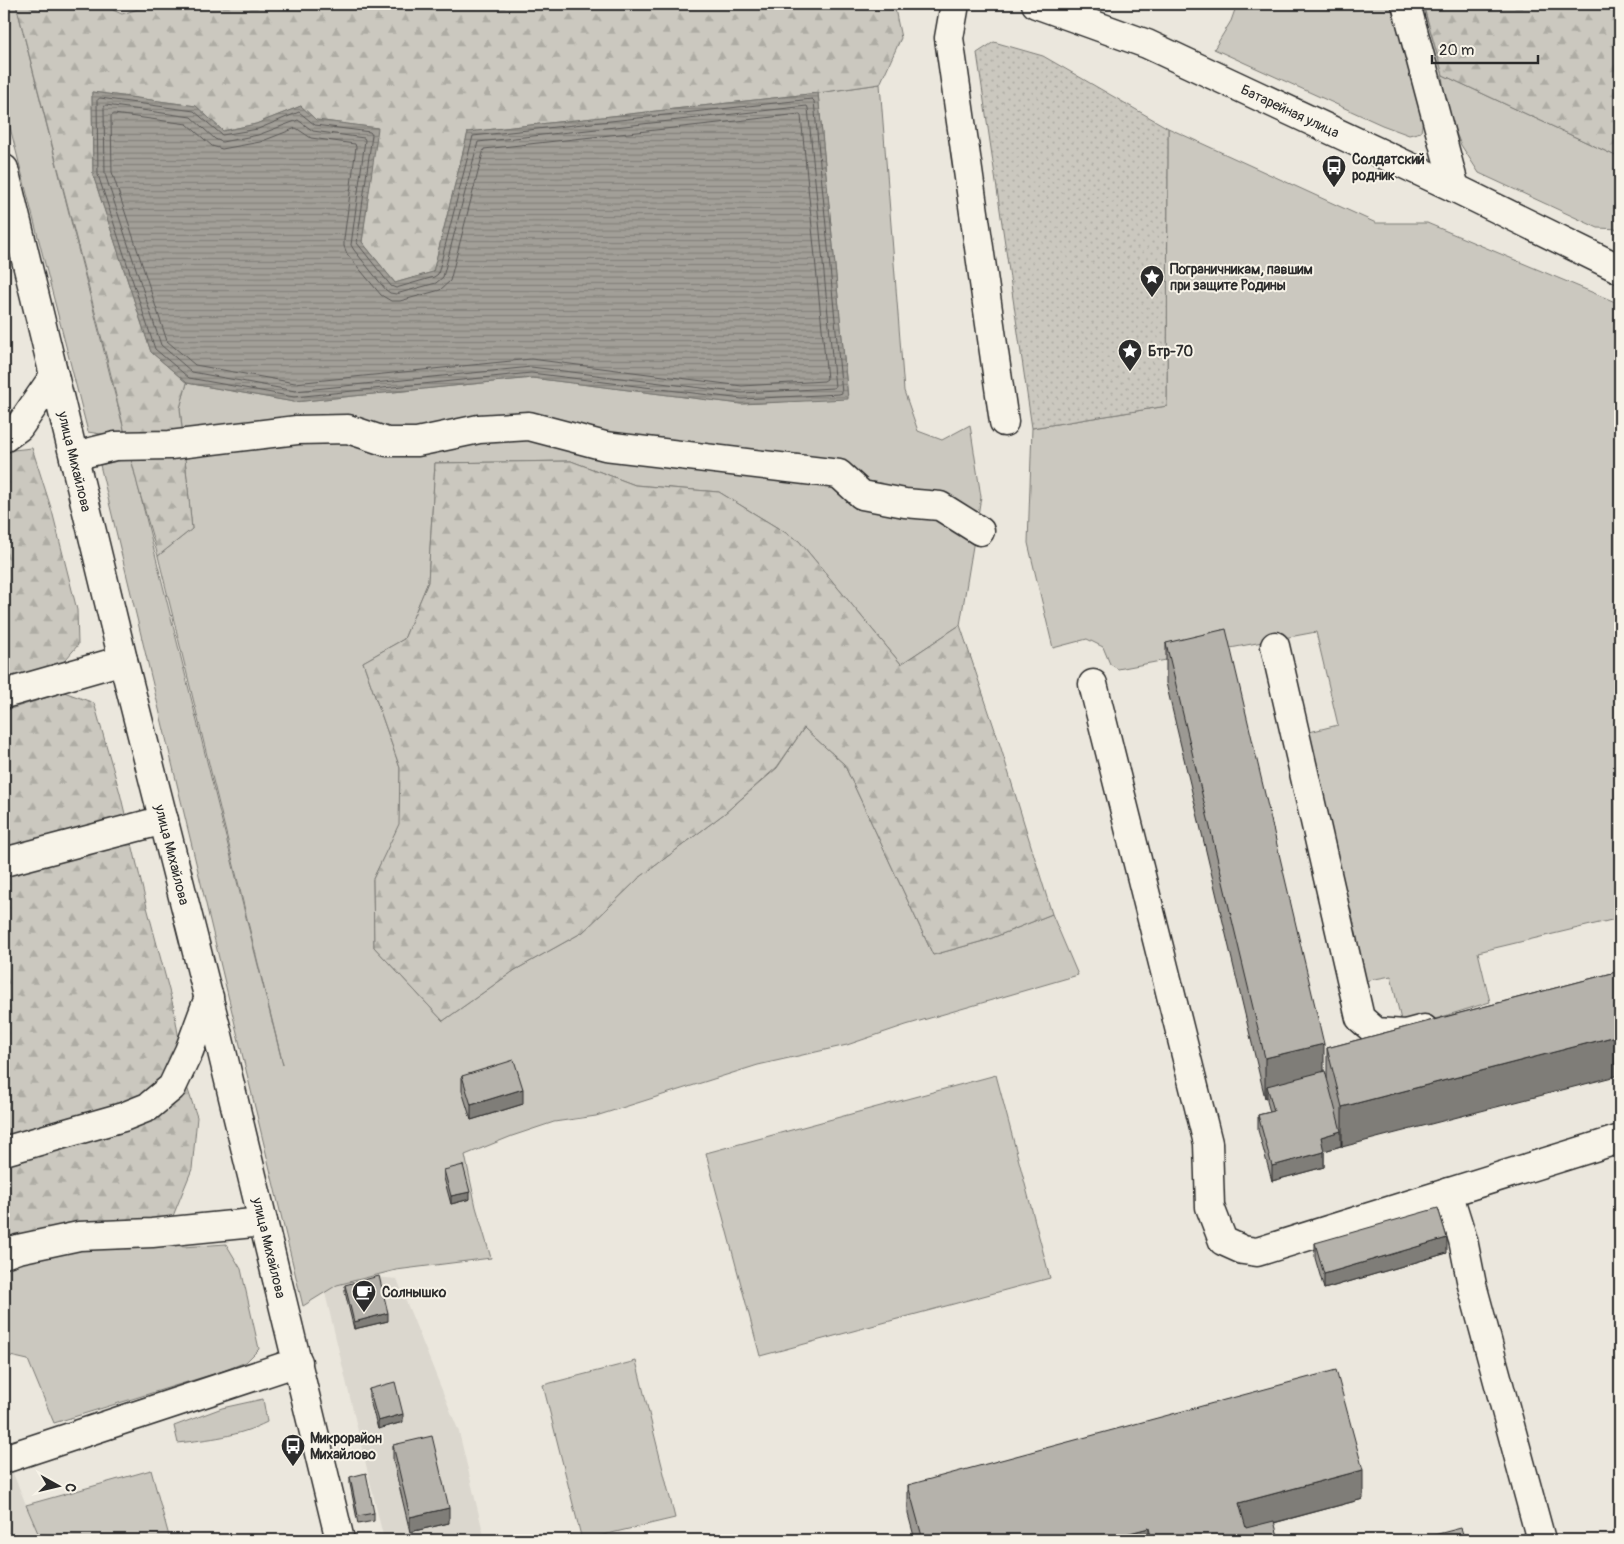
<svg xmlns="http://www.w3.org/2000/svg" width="1624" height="1544" font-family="Pangolin,sans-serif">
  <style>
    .built { fill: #dbd7ce }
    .green { fill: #cbc8bf; stroke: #7b7a75 }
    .forest { fill: url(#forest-firs); stroke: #7b7a75 }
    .park { fill: url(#park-dots); stroke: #7b7a75 }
    .water { fill: url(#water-rules); stroke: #72716c }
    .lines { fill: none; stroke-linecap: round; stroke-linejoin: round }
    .shore { stroke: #5b5957; stroke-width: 1 }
    .minor-casing { stroke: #2b2b2b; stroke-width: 31 }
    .major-casing { stroke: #2b2b2b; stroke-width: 31 }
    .minor { stroke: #f7f3e8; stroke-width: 28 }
    .major { stroke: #f7f3e8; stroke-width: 28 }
    .wall { fill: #9c9993; stroke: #2b2b2b }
    .shaded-wall { fill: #7f7d78; stroke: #2b2b2b }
    .building { fill: #b5b2ab; stroke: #2b2b2b }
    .labels { text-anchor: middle; stroke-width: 4; stroke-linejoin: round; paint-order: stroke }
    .street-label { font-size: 14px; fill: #2b2b2b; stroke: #f7f3e8 }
    .poi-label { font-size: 14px; font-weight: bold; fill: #2b2b2b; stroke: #f7f3e8; text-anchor: start }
  </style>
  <defs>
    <pattern id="forest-firs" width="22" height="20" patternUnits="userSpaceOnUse" patternTransform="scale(1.25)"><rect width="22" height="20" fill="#cbc8bf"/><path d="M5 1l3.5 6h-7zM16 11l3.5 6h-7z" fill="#aeaca4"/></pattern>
    <pattern id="park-dots" width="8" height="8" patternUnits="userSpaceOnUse" patternTransform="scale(1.25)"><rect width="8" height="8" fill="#cbc8bf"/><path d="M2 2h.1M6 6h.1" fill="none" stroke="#aeaca4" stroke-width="1.8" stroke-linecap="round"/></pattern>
    <pattern id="water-rules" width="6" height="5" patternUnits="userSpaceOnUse" patternTransform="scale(1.25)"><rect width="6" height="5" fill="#a29f98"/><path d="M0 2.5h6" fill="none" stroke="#84827c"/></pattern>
  </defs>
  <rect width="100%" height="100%" fill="#ebe7dd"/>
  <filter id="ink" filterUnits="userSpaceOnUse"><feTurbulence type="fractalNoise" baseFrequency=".02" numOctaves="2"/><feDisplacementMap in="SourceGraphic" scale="10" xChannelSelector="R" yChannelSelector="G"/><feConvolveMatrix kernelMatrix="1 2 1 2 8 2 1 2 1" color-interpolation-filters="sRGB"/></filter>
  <g filter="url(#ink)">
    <g class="built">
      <polygon points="320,1272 397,1279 459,1432 485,1540 384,1540"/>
      <polygon points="4,1458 12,1471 41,1540 4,1540"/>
    </g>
    <g class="green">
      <polygon points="4,4 16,4 126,438 88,432 4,104"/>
      <polygon points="1237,4 1423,4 1443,75 1620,158 1620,229 1598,228 1479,173 1461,145 1446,109 1442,75 1416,85 1424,113 1421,132 1409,135 1382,125 1214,49 1231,21"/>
      <polygon points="880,84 904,391 918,431 942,440 970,425 981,497 960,625 901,664 799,541 719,492 635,485 571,461 435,463 428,582 404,639 363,662 400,768 400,824 373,879 374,947 443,1021 515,970 583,932 639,878 725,813 777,768 804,728 844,764 933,955 987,940 1052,914 1078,975 906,1025 847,1045 758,1065 596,1116 554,1122 512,1136 465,1155 476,1207 491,1258 396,1270 337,1285 303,1306 100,465 131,458 283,1065 158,556 192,529 180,408 187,383 294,402 532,378 741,404 848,398 818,93"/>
      <polygon points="1168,128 1376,223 1427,223 1620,304 1620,918 1478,952 1490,1002 1403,1029 1391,976 1359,982 1301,734 1338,725 1316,632 1118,669 1110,664 1103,647 1087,639 1053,648 1028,543 1032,428 1167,406"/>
      <polygon points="996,1075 1050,1278 760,1356 706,1153"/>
      <polygon points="68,1223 124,1223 183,1247 226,1244 241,1269 259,1349 246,1362 223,1371 54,1423 28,1360 6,1355 4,1357 4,1237 37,1235"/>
      <polygon points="636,1361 675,1518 582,1540 543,1385"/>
      <path d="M263,1399L267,1422C237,1437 210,1439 178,1443L174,1426L222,1408Z"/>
      <polygon points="151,1470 170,1540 41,1540 26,1505"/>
    </g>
    <g class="forest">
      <polygon points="16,4 110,4 113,10 122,14 148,6 149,4 894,4 901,38 880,84 818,93 468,132 433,272 395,283 362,242 377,128 316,120 301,106 256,124 223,131 196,106 92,92 93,175 151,352 187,383 180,408 192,529 158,556 138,487 109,367"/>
      <polygon points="1423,4 1620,4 1620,158 1443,75"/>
      <polygon points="32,448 52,511 77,610 78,645 55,672 4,680 4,451"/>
      <polygon points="571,461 635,485 719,492 799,541 901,664 960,625 1000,745 1052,914 987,940 933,955 844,764 804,728 777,767 725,813 639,878 583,932 515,970 443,1021 374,947 373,879 399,824 400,768 363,662 404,639 428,582 435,463"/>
      <polygon points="64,692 94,703 120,793 147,907 174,1009 186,1084 197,1117 192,1169 173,1216 128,1224 68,1223 37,1235 4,1237 4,711"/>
    </g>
    <polygon class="park" points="994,42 1043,56 1168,128 1167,406 1032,428 977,53"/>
    <polygon class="water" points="92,92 196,106 223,131 256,124 301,106 316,120 378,128 362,242 395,283 433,272 468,132 818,93 848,399 741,404 532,378 294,402 187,383 151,352 93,175"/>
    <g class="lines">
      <g class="shore">
        <polygon points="100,98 194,111 222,135 258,129 299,112 315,125 370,132 372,135 357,243 391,286 396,288 434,277 438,274 473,136 812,99 814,101 842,393 839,394 742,399 531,373 294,397 189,378 155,349 98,175 97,101"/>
        <polygon points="106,105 191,117 215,139 222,142 258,135 298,120 313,131 364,138 365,140 351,245 354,250 386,290 390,293 396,294 436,283 443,277 478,142 807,106 808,108 835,387 833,388 742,393 531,367 295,391 192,372 161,345 105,174 104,108"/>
        <polygon points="114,114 187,124 212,146 222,149 260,142 296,128 311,138 355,144 356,147 344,239 344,246 347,254 381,295 391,301 400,301 440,290 450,281 484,149 800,114 801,116 827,379 824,381 742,386 531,359 295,383 195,365 167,341 112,172 111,117"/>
      </g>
      <defs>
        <g id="minor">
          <polyline points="955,4 949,38 1004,422"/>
          <polyline points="1406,4 1455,188"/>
          <path id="s1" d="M4,169L123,660L217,1031L340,1540"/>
          <polyline points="4,438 19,427 54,376"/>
          <polyline points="74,456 115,446 170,445 297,430 348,429 387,442 417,442 479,429 529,426 605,446 839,474 862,495 905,503 940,506 980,531"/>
          <polyline points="1275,646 1360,1018 1376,1032 1405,1034 1424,1029"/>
          <polyline points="1093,684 1208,1143 1210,1207 1223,1241 1243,1250 1257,1252 1620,1139"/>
          <polyline points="4,694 123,660"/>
          <polyline points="4,862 164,820"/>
          <polyline points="4,1151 123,1117 148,1107 172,1087 189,1051 209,997"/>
          <polyline points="1448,1192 1463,1240 1472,1285 1541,1540"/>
          <polyline points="4,1254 18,1249 79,1236 152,1233 263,1222"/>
          <polyline points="4,1459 298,1362"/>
        </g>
        <g id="major">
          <path id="s2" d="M1036,4L1147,44L1455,188L1620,269"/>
        </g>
      </defs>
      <use href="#minor" class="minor-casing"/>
      <use href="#major" class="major-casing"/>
      <use href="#minor" class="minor"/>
      <use href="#major" class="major"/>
    </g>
    <g class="wall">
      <polygon points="1166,643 1327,1079 1327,1048 1620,971 1342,1147 1341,1140 1341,1146 1324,1151 1324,1167 1272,1181 1258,1130 1258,1115 1270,1112 1267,1101 1267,1097 1265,1098 1166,683"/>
      <polygon points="462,1076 523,1104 471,1120 462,1091"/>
      <polygon points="444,1170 470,1199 451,1204 444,1178"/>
      <polygon points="1315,1243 1447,1253 1324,1289 1315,1258"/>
      <polygon points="345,1285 388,1321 354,1329 345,1292"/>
      <polygon points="369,1389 403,1422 378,1429 369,1397"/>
      <polygon points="393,1445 449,1523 410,1532 393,1460"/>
      <polygon points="350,1477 374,1513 374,1521 358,1524 350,1484"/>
      <polygon points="908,1485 1363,1499 1274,1523 1279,1540 915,1540 908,1514"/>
    </g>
    <g class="shaded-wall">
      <polygon points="1620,1035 1620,1075 1342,1147 1342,1107"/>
      <polygon points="1324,1044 1324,1084 1267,1086 1267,1097 1265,1098 1265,1058"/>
      <polygon points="523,1089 523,1104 471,1120 471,1105"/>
      <polygon points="1341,1131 1341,1146 1321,1152 1321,1137"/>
      <polygon points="1324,1152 1324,1167 1272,1181 1272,1166"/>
      <polygon points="470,1192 470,1199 451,1204 451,1196"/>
      <polygon points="1447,1238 1447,1253 1324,1289 1324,1274"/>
      <polygon points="388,1313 388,1321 354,1329 354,1322"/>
      <polygon points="403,1414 403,1422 378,1429 378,1421"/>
      <polygon points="1363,1470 1363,1499 1239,1532 1239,1503"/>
      <polygon points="449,1508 449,1523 410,1532 410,1517"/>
      <polygon points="1149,1528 1149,1540 1102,1540"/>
    </g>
    <g class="building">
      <polygon points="1226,629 1324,1044 1265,1058 1166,643"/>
      <polygon points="1620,971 1620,1035 1342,1107 1327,1048"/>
      <polygon points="514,1060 523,1089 471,1105 462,1076"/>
      <polygon points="1325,1071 1341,1131 1321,1137 1324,1152 1272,1166 1258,1115 1274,1111 1267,1086"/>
      <polygon points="463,1165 470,1192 451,1196 444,1170"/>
      <polygon points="1438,1208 1447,1238 1324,1274 1315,1243"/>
      <polygon points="379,1276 388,1313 354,1322 345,1285"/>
      <polygon points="1336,1370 1363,1470 1239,1503 1246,1528 1274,1521 1279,1540 1152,1540 1149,1528 1102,1540 923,1540 908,1485"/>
      <polygon points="395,1382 403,1414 378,1421 369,1389"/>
      <polygon points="432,1436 449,1508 410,1517 393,1445"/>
      <polygon points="366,1473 374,1513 358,1516 350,1477"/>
      <polygon points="1461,1528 1465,1540 1415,1540"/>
    </g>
  </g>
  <defs>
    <symbol id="bus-pin" viewBox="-11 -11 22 30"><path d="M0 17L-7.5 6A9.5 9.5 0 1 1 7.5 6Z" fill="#2b2b2b" stroke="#f7f3e8"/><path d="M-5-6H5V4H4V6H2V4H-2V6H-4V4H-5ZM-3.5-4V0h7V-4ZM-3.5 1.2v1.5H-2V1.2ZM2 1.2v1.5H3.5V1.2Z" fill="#fff"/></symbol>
    <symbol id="sight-pin" viewBox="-11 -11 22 30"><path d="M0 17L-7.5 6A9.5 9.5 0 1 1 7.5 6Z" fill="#2b2b2b" stroke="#f7f3e8"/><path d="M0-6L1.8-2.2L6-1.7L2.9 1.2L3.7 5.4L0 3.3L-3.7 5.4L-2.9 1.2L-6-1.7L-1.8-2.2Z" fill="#fff"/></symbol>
    <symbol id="cafe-pin" viewBox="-11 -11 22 30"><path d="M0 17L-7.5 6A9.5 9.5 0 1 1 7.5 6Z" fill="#2b2b2b" stroke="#f7f3e8"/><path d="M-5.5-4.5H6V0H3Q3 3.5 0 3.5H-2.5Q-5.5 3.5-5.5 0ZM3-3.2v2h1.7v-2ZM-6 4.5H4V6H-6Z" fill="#fff"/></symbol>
  </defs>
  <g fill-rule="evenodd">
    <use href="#bus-pin" x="1320" y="153" width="28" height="38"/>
    <use href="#sight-pin" x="1138" y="263" width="28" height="38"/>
    <use href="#sight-pin" x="1116" y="337" width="28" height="38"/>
    <use href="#cafe-pin" x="350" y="1278" width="28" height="38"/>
    <use href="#bus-pin" x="279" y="1432" width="28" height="38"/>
  </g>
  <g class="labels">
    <g class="street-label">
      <text dy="5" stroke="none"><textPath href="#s2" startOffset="276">Батарейная улица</textPath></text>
      <text dy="5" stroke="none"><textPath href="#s1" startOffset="301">улица Михайлова</textPath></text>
      <text dy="5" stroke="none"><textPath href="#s1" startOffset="706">улица Михайлова</textPath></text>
      <text dy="5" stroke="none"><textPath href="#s1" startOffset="1111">улица Михайлова</textPath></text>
    </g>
    <g class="poi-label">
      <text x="1352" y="164">Солдатский<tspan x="1352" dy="16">родник</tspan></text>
      <text x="1170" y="274">Пограничникам, павшим<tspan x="1170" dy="16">при защите Родины</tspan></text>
      <text x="1148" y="356">Бтр-70</text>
      <text x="382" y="1297">Солнышко</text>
      <text x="310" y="1443">Микрорайон<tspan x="310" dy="16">Михайлово</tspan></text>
    </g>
  </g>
  <rect width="1624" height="1544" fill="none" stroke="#f7f3e8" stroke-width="20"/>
  <rect x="10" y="10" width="1604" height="1524" fill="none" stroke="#2b2b2b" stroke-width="2" filter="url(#ink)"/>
  <g transform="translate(58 1486) rotate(98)" stroke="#f7f3e8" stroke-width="4" paint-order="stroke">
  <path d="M0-4L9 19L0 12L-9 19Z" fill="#2b2b2b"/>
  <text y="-8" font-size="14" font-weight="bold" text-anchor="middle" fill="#2b2b2b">С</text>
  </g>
  <path d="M1432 55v8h106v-8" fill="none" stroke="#2b2b2b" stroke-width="2.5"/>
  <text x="1439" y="55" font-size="15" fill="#2b2b2b" stroke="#f7f3e8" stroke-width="4" paint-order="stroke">20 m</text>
</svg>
